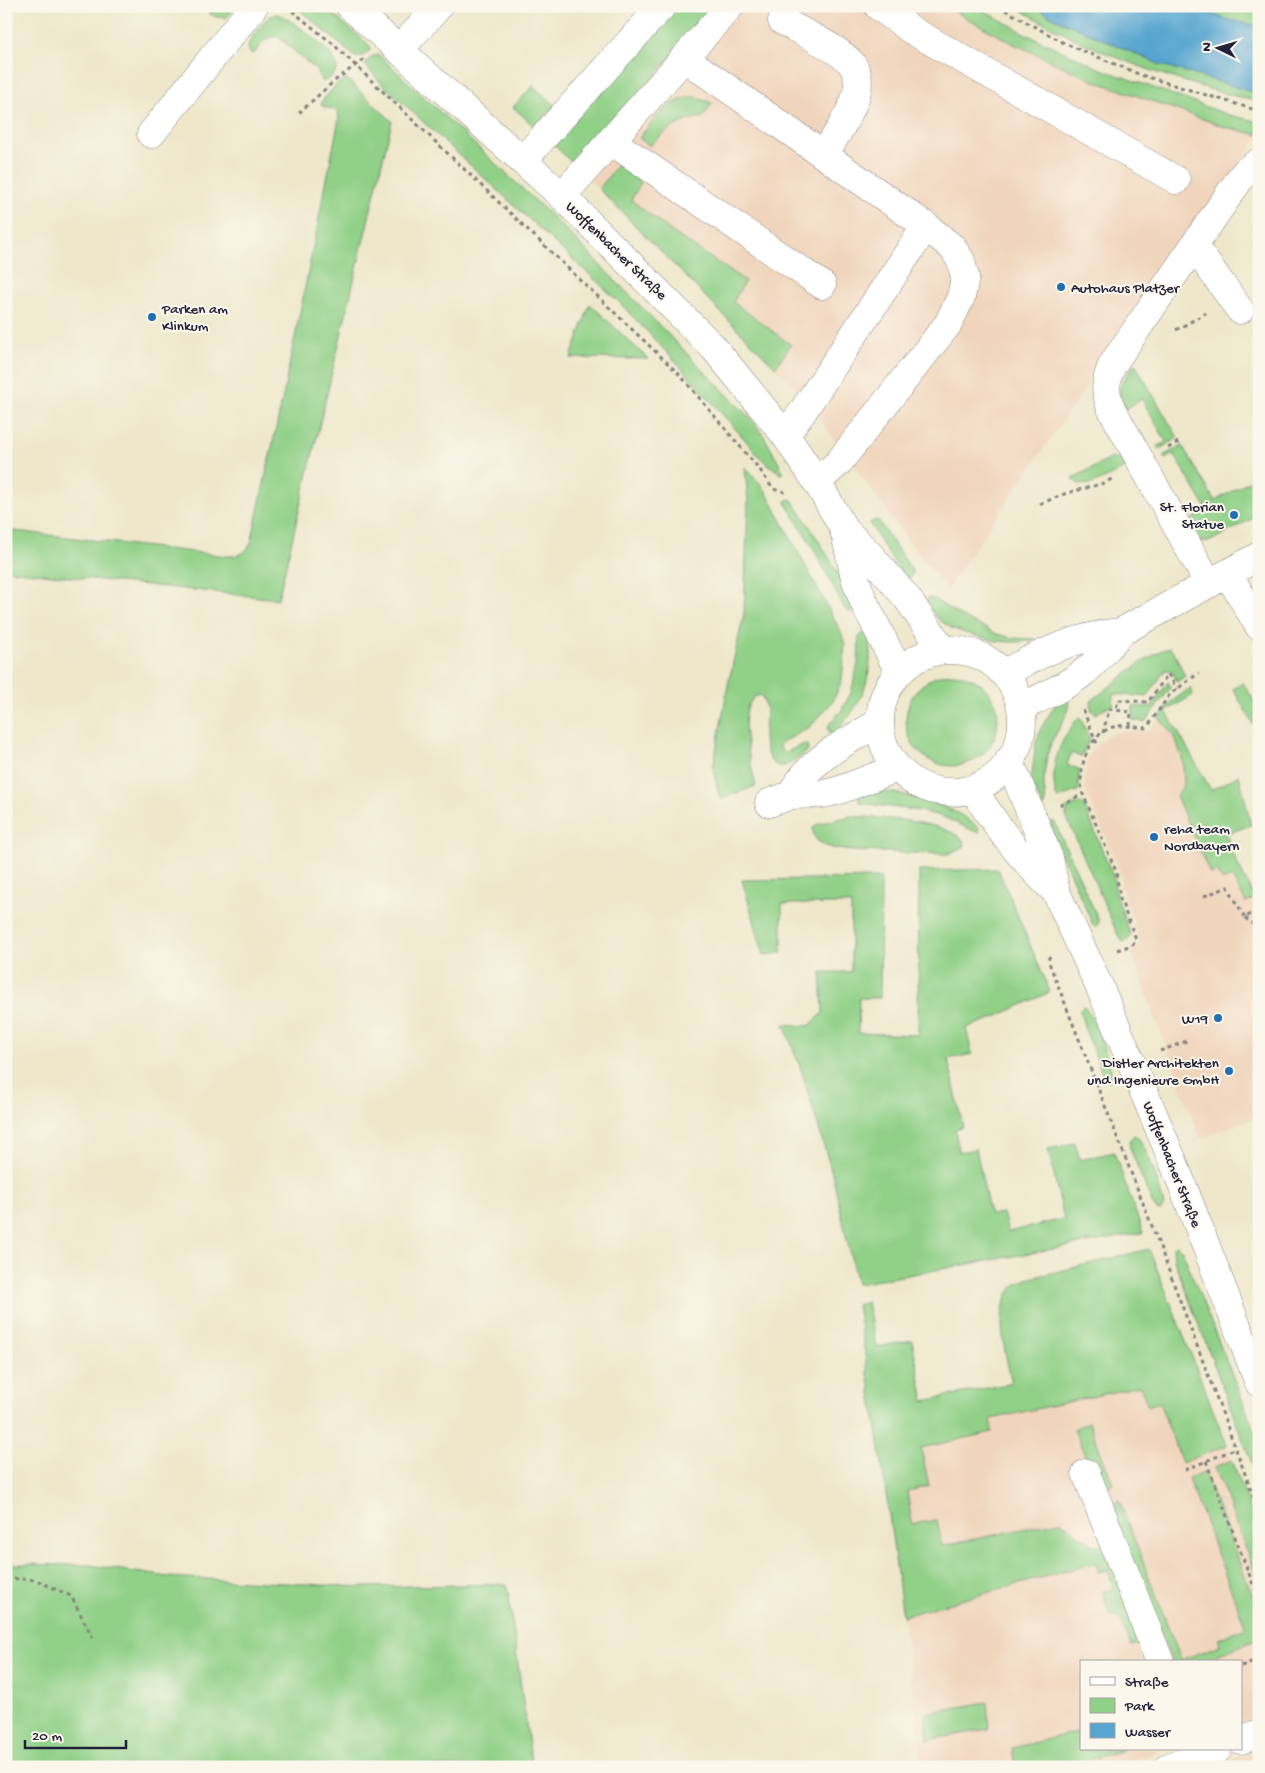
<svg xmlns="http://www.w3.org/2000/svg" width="1265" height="1773" font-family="'Gochi Hand',sans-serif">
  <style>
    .built { fill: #f0d5bc }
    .green { fill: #90d087; stroke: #597961 }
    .water { fill: #57a5d0; stroke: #3c6486 }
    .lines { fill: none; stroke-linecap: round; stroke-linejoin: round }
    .minor-casing { stroke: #888482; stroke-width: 29 }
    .path { stroke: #888482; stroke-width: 3; stroke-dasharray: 4 4; stroke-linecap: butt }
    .minor { stroke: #fff; stroke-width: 28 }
    .poi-dot { fill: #1f6fb2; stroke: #fbf7ec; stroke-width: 2 }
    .labels { text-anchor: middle; stroke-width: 4; stroke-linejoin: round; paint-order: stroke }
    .street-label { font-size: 15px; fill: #22223b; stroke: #fbf7ec }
    .poi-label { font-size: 15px; fill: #22223b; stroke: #fbf7ec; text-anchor: start }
  </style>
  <rect width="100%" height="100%" fill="#fbf7ec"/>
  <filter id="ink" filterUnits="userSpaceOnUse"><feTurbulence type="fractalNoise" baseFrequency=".02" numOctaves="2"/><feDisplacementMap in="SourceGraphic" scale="10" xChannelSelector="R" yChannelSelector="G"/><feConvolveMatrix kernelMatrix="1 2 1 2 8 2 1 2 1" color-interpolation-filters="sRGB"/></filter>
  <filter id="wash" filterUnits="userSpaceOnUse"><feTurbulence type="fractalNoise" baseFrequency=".0096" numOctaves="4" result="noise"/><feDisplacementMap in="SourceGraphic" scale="20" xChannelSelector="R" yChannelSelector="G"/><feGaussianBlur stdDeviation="1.12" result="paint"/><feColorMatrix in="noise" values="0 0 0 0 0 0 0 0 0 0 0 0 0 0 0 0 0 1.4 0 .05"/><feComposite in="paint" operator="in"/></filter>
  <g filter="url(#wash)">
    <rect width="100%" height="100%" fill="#eee7ca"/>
    <g class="built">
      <polygon points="714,6 945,6 1012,43 1092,80 1225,127 1259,135 947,589 912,546 800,392 577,168"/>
      <polygon points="1159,718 1175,737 1183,761 1184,785 1176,796 1210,873 1217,871 1232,877 1246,903 1255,898 1259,900 1259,1117 1200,1138 1130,949 1141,944 1121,886 1121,874 1085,789 1085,779 1087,760 1093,747 1109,735 1121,731 1148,731"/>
      <polygon points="1199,1370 1259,1533 1259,1715 1241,1722 1241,1662 1081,1662 1081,1749 1165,1749 1112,1767 923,1767 879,1443 1140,1386"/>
      <polygon points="1259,1750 1259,1767 1210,1767 1239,1757"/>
    </g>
    <g class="green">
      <polygon points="211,6 237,6 226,18 216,17 210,14"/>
      <path d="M295,6H323L368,44L371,48C368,54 361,58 355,57Z"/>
      <polygon points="675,6 714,6 577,168 553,144"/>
      <polygon points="945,6 976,6 1028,35 1101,69 1229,115 1259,122 1259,135 1225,127 1092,80 1012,43"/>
      <path d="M1015,6H1035L1052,17L1159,64L1259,94V102C1175,82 1088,52 1015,6Z"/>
      <polygon points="1186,6 1224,6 1259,15 1259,26 1229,20"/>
      <path d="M277,14C289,17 340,55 337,69C336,75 327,79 323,82L317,71L278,37C266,34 261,47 254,54L250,53L248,47L251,38L268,17Z"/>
      <path d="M379,55L557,221L754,422L764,436L784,473L781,474C766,462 759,459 747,442L679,365L618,301L381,83L365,65L366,62L373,56Z"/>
      <path d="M347,79L392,121L278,599L6,570V530L227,556C239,556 245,554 251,543L282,401L339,119L338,111L322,106L321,102L337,84Z"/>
      <polygon points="533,86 555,105 535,127 513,107"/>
      <path d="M694,97L712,103L703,117C680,121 666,129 650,146L639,138C655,119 667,99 694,97Z"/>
      <polygon points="617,165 641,182 631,200 672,232 745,281 733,302 791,345 775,367 599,189"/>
      <polygon points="590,304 648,359 571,358"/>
      <path d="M1135,364L1178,438L1160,449L1158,446L1166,442L1142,399L1120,412C1117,387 1120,383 1135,364Z"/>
      <polygon points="1182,445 1215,501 1259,475 1259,515 1211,541 1200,542 1185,524 1207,510 1174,454 1165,459 1163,456"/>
      <path d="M1114,457L1120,459L1126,467C1114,473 1081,496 1073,478Z"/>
      <path d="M745,467L764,488L772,503L842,634L845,645L842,680L833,701L811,726L780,744L779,747L784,753L804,744L807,745L808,751C801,756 791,765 782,766C768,768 763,743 764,732C764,725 766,717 766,709C765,703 764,699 760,695C732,701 752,767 756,786L720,799L713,768L728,685L744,614L748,501Z"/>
      <path d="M788,499L792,500C805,519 854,592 852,611L848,612L845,609L811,544L787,505L786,501Z"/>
      <polygon points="876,520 879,522 911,569 913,573 909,579 904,577 875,533 870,523"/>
      <polygon points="928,598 934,599 960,616 997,634 1013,638 1036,639 1023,642 1010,642 996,641 965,633 951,628 938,619 925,603"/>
      <path d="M862,633L868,636C876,674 861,708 833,734H830L828,726L841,711L851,693L858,664L859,637Z"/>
      <path d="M1170,648L1174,652L1185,676L1177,682L1172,671L1165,670L1147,697L1114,694L1113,707H1107L1096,714L1092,711L1090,704L1091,701C1106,690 1154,649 1170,648Z"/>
      <circle cx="952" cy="720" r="46"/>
      <polygon points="1168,682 1171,687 1147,720 1144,722 1133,720 1133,706 1151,707"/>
      <polygon points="1243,683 1259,709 1259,711 1254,714 1259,721 1259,734 1233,689"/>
      <polygon points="1190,688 1193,695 1166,711 1211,790 1239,775 1251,825 1226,834 1237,863 1255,898 1246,903 1232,877 1222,881 1217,871 1210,874 1176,796 1184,785 1183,761 1175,737 1159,718 1169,704"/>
      <path d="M1067,699L1069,702C1068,720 1052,735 1048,753C1046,762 1044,771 1044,780C1043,790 1048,799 1043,808L1031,781L1036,742L1041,728L1055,705Z"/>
      <path d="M1080,717L1090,739L1081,757L1071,753L1067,765L1079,769V790L1058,799C1055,795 1055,790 1054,784C1052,759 1062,738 1078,718Z"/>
      <path d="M871,790C909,794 949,802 979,828L980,832L978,833L943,817L921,811L860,803L858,796Z"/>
      <polygon points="1079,803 1084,805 1114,879 1116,896 1131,936 1126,942 1122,941 1117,933 1066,816 1067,808"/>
      <path d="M850,816C878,818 945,820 964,841L965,846L948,854L855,851C841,850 811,848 813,828L818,824Z"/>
      <polygon points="1054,821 1099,921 1098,924 1096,926 1093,925 1052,833 1051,822"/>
      <polygon points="998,869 1050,992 991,1019 966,1028 972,1054 948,1059 963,1127 955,1129 959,1152 976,1149 990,1215 1003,1213 1008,1232 1064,1219 1048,1149 1075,1143 1080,1160 1114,1152 1143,1233 857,1284 832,1173 803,1075 784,1024 809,1026 823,1013 821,972 851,972 851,904 782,904 782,953 764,955 742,880 881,878 880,998 859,998 858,1033 918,1035 919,871"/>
      <path d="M1083,1006C1093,1010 1107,1058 1111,1070L1112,1078L1110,1081L1106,1079L1103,1075L1084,1027L1080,1009Z"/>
      <path d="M1134,1135C1146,1140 1161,1191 1164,1206L1160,1211L1157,1210L1152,1203L1130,1148L1129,1141Z"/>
      <polygon points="1177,1245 1182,1250 1259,1442 1259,1482 1174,1260 1173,1247"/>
      <path d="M1149,1249L1227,1445L1182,1463L1159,1402L1148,1406L1140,1386L991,1419L992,1432L921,1448L929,1486L907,1491L912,1524L937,1520L942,1546L1060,1521L1092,1544L1110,1548L1143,1643L1131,1646L1121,1620L1109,1613L1103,1591L1113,1589L1109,1571L1098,1572L1096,1563L903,1616L879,1443L857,1305L867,1302L876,1347L912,1340L924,1401L1012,1383C1006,1357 992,1309 1014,1286C1017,1283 1023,1281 1027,1279Z"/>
      <polygon points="1089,1422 1113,1484 1099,1490 1074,1429"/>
      <polygon points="1232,1460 1259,1533 1259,1584 1215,1467"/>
      <polygon points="1204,1472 1259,1612 1259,1639 1198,1662 1172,1662 1110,1504 1119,1500 1181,1660 1220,1645 1218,1639 1246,1628 1188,1478"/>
      <polygon points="6,1564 90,1565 168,1577 364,1587 507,1584 532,1767 6,1767"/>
      <polygon points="987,1702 989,1729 928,1740 925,1713"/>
      <polygon points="1081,1731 1081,1749 1123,1750 1065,1767 1015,1767 1012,1748"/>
    </g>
    <polygon class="water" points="1035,6 1186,6 1229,20 1259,26 1259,94 1159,64 1052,17"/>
  </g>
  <g filter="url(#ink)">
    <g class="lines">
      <defs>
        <g id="minor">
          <polyline points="350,6 562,196 713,347 785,435 817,482 844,529 870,555 907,598 943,650"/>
          <polyline points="878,6 913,31 1176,180"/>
          <path d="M782,21C799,30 841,50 852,64C860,75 859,89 854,101C847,120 834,138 824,155"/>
          <polyline points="399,50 439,6"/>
          <polyline points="684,58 926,226 953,248 961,261 965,278 961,297 948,324 839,462 817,482"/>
          <polyline points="151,134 254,6"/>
          <polyline points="611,141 822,285"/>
          <polyline points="522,161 662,6"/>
          <polyline points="562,196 730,6"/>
          <polyline points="1194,246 1240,310"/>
          <polyline points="785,435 801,414 926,226"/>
          <polyline points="844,529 855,578 863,600 899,672"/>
          <polyline points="1228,574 1259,626"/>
          <path d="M1209,584L1111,408C1104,390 1105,383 1112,365L1239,180L1247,170L1259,162"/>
          <circle cx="951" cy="721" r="71"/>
          <path d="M1005,673C1042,652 1078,636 1121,632L1259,556"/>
          <path d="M1021,707C1042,697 1065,687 1083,673C1098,661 1109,646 1121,632"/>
          <polyline points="1009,760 1049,858 1056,892 1100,988 1175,1166 1259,1383"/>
          <path d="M973,789C997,828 1022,861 1056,892"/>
          <path d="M791,795C809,759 846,742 880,722"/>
          <polyline points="769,803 791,795 824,794 840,790 897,768"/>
          <polyline points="1086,1473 1160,1662"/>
          <polyline points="1241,1740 1259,1733"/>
          <polyline points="1169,1767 1218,1749"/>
        </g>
      </defs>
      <use href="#minor" class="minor-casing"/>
      <g class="path">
        <polyline points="286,6 332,43 680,375 760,470 773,489 785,492"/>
        <polyline points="998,6 1064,43 1141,75 1259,111"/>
        <polyline points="1257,6 1259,7"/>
        <polyline points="299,113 333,82 364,59"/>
        <polyline points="1176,330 1206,313"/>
        <polyline points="1168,448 1180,441"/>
        <polyline points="1040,504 1067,493 1101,484 1114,478"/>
        <polyline points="1083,710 1098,746"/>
        <polyline points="1130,726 1131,712 1116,710 1118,700 1148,702 1168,674 1177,689"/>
        <polyline points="1103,733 1109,709 1116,710"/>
        <polyline points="1060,805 1083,794"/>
        <polyline points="1204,896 1228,887 1245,918 1259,908"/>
        <polyline points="1245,918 1259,928"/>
        <path d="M1117,950L1132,945L1136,939L1120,899L1116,871L1083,794C1076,769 1089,731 1117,726C1126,725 1136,727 1145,728L1148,726L1170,694L1199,673"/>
        <polyline points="1050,956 1048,960 1157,1239 1259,1511"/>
        <polyline points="1160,1051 1187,1041"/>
        <polyline points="1206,1461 1259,1600"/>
        <polyline points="1185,1470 1235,1449"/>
        <polyline points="6,1578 36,1580 71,1596 94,1640"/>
        <polyline points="1241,1666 1259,1659"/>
      </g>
      <use href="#minor" class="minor"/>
    </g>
  </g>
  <g class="poi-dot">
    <circle cx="1061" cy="287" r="5"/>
    <circle cx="152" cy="317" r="5"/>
    <circle cx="1234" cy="515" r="5"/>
    <circle cx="1154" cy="837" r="5"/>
    <circle cx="1218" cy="1018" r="5"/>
    <circle cx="1229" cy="1071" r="5"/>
  </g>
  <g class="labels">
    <g class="street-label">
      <text transform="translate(617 250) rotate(44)" y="5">Woffenbacher Straße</text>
      <text transform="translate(1173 1164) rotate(68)" y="5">Woffenbacher Straße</text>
    </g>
    <g class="poi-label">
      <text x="1071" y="292">Autohaus Platzer</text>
      <text x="162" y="313">Parken am<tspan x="162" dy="17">Klinkum</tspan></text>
      <text x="1224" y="511" text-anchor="end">St. Florian<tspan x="1224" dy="17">Statue</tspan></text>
      <text x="1164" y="833">reha team<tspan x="1164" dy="17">Nordbayern</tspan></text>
      <text x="1208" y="1023" text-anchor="end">W19</text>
      <text x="1219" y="1067" text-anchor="end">Distler Architekten<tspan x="1219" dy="17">und Ingenieure GmbH</tspan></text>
    </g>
  </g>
  <rect width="1265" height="1773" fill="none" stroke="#fbf7ec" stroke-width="25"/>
  <rect x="1080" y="1660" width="162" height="90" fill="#fbf7ec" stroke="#a4a2a5"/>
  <rect x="1090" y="1677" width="25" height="8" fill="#ffffff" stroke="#a4a2a5"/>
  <text x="1125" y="1686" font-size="15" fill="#22223b">Straße</text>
  <rect x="1090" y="1698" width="25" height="15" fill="#90d087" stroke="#a4a2a5"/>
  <text x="1125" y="1710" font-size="15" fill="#22223b">Park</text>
  <rect x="1090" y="1723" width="25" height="15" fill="#57a5d0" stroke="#a4a2a5"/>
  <text x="1125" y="1736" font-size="15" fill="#22223b">Wasser</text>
  <g transform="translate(1218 48) rotate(275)" stroke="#fbf7ec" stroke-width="4" paint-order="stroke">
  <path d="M0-4L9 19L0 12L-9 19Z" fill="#22223b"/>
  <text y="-8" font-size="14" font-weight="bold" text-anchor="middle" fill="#22223b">N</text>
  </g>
  <path d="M25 1740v8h101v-8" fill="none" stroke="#22223b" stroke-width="2.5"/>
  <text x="32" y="1740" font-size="15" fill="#22223b" stroke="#fbf7ec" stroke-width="4" paint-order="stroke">20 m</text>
</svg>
